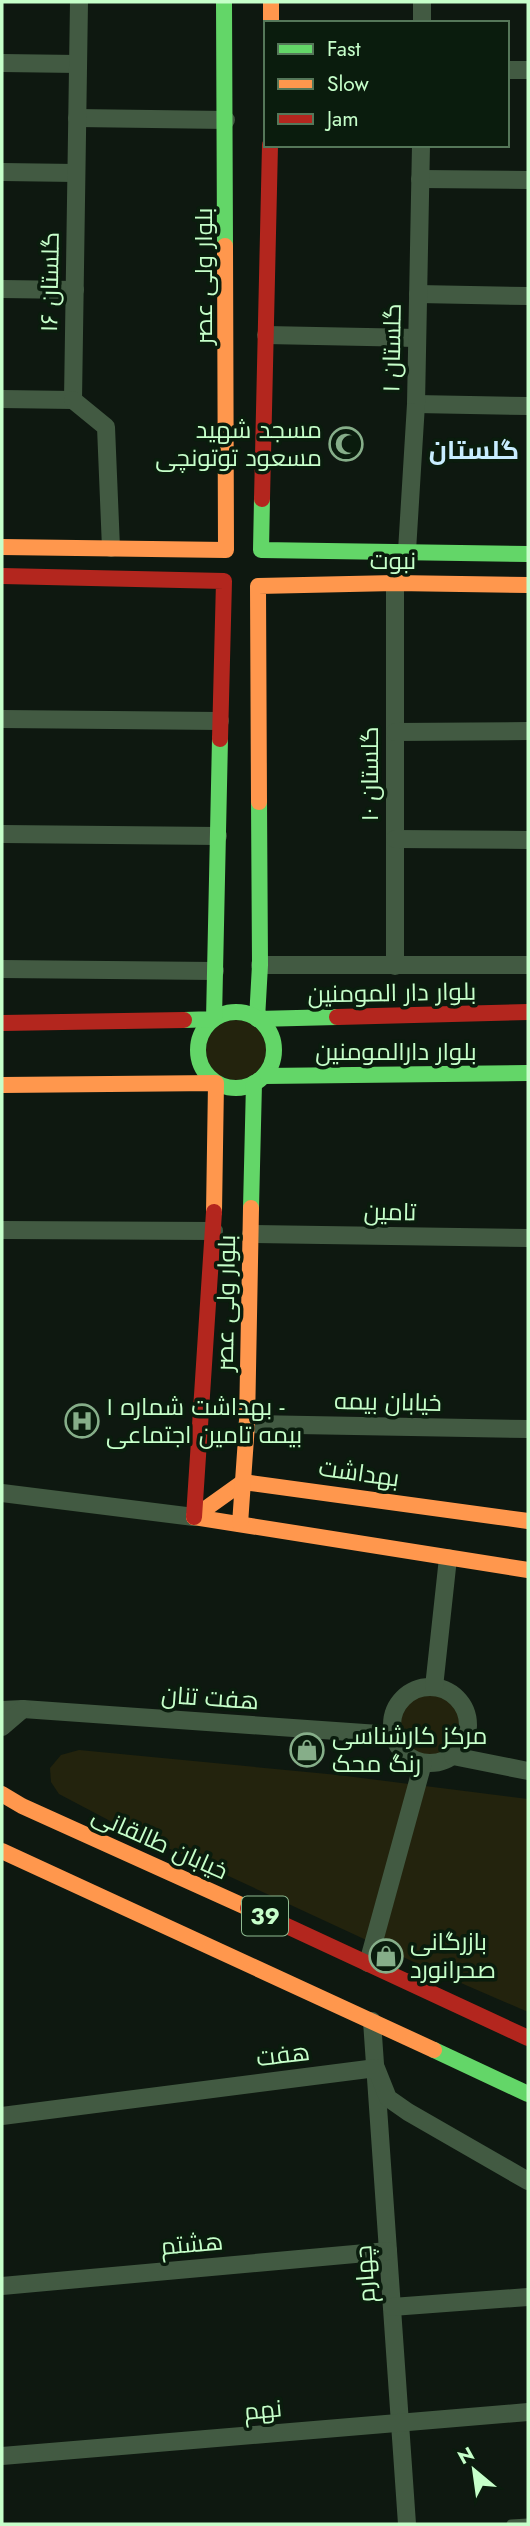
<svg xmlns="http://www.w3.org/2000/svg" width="530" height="2526" font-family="Jost,Cairo,sans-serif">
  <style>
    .green { fill: #23230d }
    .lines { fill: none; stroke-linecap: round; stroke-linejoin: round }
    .lane { stroke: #425a42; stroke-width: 9 }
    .street { stroke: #425a42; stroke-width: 18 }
    .fast { stroke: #63d668; stroke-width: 16 }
    .slow { stroke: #ff974d; stroke-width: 16 }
    .jam { stroke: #b3261e; stroke-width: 16 }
    .labels { text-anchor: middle; stroke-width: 7; stroke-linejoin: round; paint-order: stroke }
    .shield { fill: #0a1c0d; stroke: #8ebb91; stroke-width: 2 }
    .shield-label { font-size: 23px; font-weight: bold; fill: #c6ffca }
    .street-label { font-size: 24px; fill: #c6ffca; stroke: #0a1c0d }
    .poi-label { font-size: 24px; fill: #c6ffca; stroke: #0a1c0d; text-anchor: start }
    .neighbourhood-label { font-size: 26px; font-weight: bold; fill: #c8edff; stroke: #0a1c0d }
  </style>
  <rect width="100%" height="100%" fill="#0e1810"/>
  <g class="green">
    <circle cx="236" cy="1050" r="30"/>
    <circle cx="430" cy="1725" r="33"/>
    <polygon points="79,1750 338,1775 528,1799 528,2012 431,1970 114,1823 59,1794 51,1782 50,1768 61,1755"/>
  </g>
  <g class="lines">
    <polyline class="lane" points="511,2524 528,2523"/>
    <g class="street">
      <polyline points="422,2 422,23"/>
      <polyline points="2,63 78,64"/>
      <polyline points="507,70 528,70"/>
      <polyline points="77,118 226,120"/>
      <polyline points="2,172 76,173"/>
      <polyline points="420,179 528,180"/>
      <polyline points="2,289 75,290"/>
      <polyline points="418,294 528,296"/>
      <polyline points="266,335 417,338"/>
      <polyline points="2,399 73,400"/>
      <polyline points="73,400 79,2"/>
      <polyline points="73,400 106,427 111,548"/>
      <polyline points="416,404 528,406"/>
      <polyline points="407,551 416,404 421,145"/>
      <polyline points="395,583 395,966"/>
      <polyline points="2,719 220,721"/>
      <polyline points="395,732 528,731"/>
      <polyline points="2,834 218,836"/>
      <polyline points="395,839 528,840"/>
      <polyline points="260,965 528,965"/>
      <polyline points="2,969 215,971"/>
      <polyline points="2,1230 214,1231"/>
      <polyline points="251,1234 528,1238"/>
      <polyline points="247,1424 528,1429"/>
      <polyline points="2,1493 194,1517"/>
      <circle cx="430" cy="1725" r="38"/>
      <polyline points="434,1687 448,1558"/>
      <polyline points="2,1710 23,1709 393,1735"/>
      <polyline points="2,1727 23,1709"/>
      <polyline points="453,1756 528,1771"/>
      <polyline points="368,1963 423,1763"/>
      <polyline points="372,2021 407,2524"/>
      <polyline points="2,2116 376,2068 388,2098 408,2112 528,2181"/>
      <polyline points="2,2286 388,2251"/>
      <polyline points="392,2307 528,2297"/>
      <polyline points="2,2456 528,2412"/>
    </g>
    <g class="fast">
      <polyline points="224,2 225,246"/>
      <polyline points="262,499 261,550 528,554"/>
      <polyline points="259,802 260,965 257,1019 337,1017"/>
      <circle cx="236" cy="1050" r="38"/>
      <polyline points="184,1020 214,1019 220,739"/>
      <polyline points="264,1076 528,1073"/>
      <polyline points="251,1208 254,1083"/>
      <polyline points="434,2050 528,2094"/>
    </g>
    <g class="slow">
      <polyline points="271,2 271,23"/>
      <polyline points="2,547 226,550 225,246"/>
      <polyline points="259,802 258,586 395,583 528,585"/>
      <polyline points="2,1085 216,1083 214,1212"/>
      <polyline points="194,1517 243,1482 528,1521"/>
      <polyline points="194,1517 528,1570"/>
      <polyline points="240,1524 247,1424 251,1208"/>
      <polyline points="2,1794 22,1806 248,1908"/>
      <polyline points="2,1851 434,2050"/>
    </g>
    <g class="jam">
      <polyline points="262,499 270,145"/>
      <polyline points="2,576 224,581 220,739"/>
      <polyline points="337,1017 528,1012"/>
      <polyline points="2,1023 184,1020"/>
      <polyline points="194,1517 214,1212"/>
      <polyline points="248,1908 528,2038"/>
    </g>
  </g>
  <defs>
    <symbol id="mosque-ring" viewBox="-11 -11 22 22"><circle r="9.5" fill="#0a1c0d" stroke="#86ae89" stroke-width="1.5"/><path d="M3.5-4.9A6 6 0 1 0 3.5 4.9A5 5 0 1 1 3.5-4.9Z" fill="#86ae89"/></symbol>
    <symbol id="hospital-ring" viewBox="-11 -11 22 22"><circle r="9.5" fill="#0a1c0d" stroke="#86ae89" stroke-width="1.5"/><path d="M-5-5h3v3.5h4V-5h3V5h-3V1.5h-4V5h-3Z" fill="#86ae89"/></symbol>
    <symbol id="shop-ring" viewBox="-11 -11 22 22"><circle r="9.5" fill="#0a1c0d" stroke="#86ae89" stroke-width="1.5"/><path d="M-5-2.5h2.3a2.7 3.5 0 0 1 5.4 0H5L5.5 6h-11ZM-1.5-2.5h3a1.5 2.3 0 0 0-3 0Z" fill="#86ae89"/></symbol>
  </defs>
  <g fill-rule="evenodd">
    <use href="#mosque-ring" x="327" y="425" width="38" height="38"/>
    <use href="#hospital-ring" x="63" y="1402" width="38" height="38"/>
    <use href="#shop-ring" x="288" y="1731" width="38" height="38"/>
    <use href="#shop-ring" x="367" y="1937" width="38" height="38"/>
  </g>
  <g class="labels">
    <rect class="shield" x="242" y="1896.5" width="46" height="39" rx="5"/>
    <g class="shield-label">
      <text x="265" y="1924">39</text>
    </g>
    <g class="street-label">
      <text transform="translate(204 276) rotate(-90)" y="8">بلوار ولی عصر</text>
      <text transform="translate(50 282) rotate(-89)" y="8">گلستان ۱۶</text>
      <text transform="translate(392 348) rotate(-89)" y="8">گلستان ۱</text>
      <text x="393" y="569">نبوت</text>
      <text transform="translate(370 774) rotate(-90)" y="8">گلستان ۱۰</text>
      <text transform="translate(392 993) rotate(-1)" y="8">بلوار دار المومنین</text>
      <text x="396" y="1060">بلوار دارالمومنین</text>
      <text transform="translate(390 1212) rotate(1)" y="8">تامین</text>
      <text transform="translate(226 1303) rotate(-89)" y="8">بلوار ولی عصر</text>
      <text transform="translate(388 1402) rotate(1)" y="8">خیابان بیمه</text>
      <text transform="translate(359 1473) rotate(8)" y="8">بهداشت</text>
      <text transform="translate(210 1698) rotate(4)" y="8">هفت تنان</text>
      <text transform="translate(160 1843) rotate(24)" y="8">خیابان طالقانی</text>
      <text transform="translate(283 2055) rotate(-7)" y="8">هفت</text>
      <text transform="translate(192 2244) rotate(-5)" y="8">هشتم</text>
      <text transform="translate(365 2274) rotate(-94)" y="8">چهارم</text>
      <text transform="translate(263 2410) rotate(-5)" y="8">نهم</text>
    </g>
    <g class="poi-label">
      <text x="322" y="438" text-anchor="end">مسجد شهید<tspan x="322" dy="28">مسعود توتونچی</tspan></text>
      <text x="106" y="1415">بهداشت شماره ۱ -<tspan x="106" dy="28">بیمه تامین اجتماعی</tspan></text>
      <text x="332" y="1744">مرکز کارشناسی<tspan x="332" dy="28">رنگ محک</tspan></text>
      <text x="410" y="1950">بازرگانی<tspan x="410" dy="28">صحرانورد</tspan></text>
    </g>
    <g class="neighbourhood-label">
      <text x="474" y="459">گلستان</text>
    </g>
  </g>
  <rect width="530" height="2526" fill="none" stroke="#c6ffca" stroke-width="7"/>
  <rect x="264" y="21" width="245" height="126" fill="#0a1c0d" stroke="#557759" stroke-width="2"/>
  <rect x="278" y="44" width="35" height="10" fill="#63d668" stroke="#557759" stroke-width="2"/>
  <text x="327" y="56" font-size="21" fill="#c6ffca">Fast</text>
  <rect x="278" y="79" width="35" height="10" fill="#ff974d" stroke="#557759" stroke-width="2"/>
  <text x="327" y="91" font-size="21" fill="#c6ffca">Slow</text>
  <rect x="278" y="114" width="35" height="10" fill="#b3261e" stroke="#557759" stroke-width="2"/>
  <text x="327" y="126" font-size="21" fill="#c6ffca">Jam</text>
  <g transform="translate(474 2470) rotate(331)" stroke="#0a1c0d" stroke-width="5" paint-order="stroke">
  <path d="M0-5L12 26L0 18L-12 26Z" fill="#c6ffca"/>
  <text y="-10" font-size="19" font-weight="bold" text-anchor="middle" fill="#c6ffca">N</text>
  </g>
</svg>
